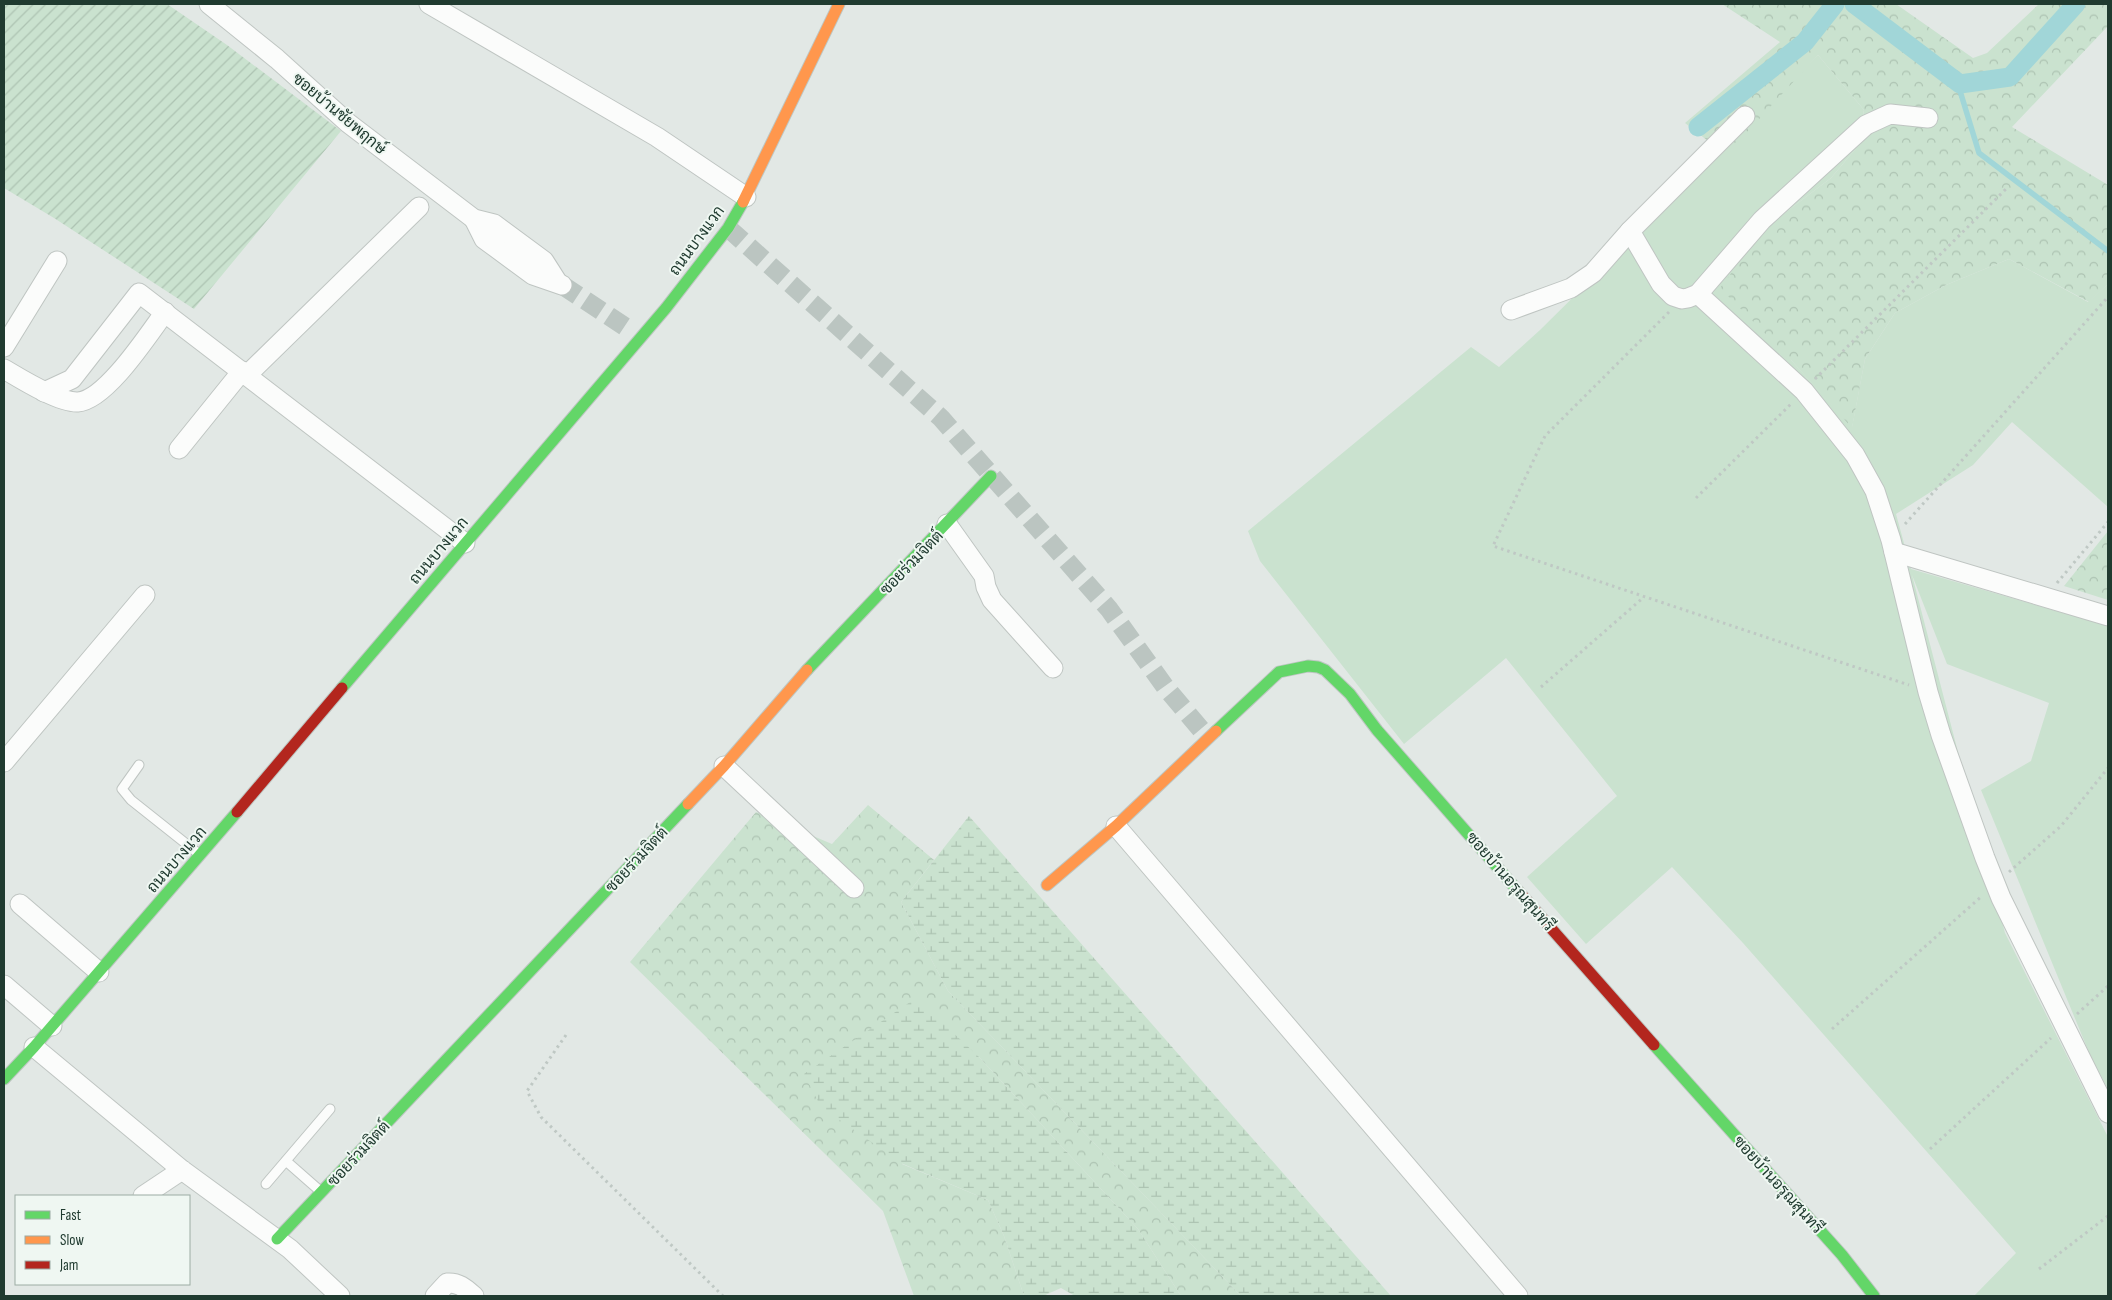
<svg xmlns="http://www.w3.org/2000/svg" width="2112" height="1300" font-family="'Sofia Sans Condensed',Sarabun,sans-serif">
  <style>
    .green { fill: #cae2cf }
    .forest { fill: url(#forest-crowns) }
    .wetland { fill: url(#wetland-marsh) }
    .garden { fill: url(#garden-furrows) }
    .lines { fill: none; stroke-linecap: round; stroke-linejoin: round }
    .stream { stroke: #a1d6d8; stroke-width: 5.5 }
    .canal { stroke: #a1d6d8; stroke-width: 19 }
    .street-tunnel { stroke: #bbc5c1; stroke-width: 19; stroke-dasharray: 19 9; stroke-linecap: butt }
    .lane-casing { stroke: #bfc5c2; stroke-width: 11 }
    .street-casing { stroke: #bfc5c2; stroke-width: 21 }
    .fast-casing { stroke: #bec6c2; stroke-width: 13 }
    .slow-casing { stroke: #bec6c2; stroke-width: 13 }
    .jam-casing { stroke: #bec6c2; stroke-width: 13 }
    .path { stroke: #bfc8c4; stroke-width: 3; stroke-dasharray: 2.5 4; stroke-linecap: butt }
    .lane { stroke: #fbfcfb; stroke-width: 9 }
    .street { stroke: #fbfcfb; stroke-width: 19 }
    .fast { stroke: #63d668; stroke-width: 11 }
    .slow { stroke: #ff974d; stroke-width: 11 }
    .jam { stroke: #b3261e; stroke-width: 11 }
    .labels { text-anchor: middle; stroke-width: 4; stroke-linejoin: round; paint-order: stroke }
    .street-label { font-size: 16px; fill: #203b30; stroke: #eff7f2 }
  </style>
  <defs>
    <pattern id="forest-crowns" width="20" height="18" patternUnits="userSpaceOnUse" patternTransform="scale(1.25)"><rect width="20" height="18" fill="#cae2cf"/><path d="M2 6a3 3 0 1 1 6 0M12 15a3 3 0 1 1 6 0" fill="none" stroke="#adc3b2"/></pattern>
    <pattern id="wetland-marsh" width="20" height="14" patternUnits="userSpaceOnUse" patternTransform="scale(1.25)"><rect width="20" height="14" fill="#cae2cf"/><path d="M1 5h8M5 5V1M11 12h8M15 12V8" fill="none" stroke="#adc3b2"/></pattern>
    <pattern id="garden-furrows" width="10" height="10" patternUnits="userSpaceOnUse" patternTransform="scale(1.25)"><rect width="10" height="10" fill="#cae2cf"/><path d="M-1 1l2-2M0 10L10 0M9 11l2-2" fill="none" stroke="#adc3b2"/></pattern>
  </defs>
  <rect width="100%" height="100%" fill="#e2e8e5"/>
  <polygon class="green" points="1818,55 1864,110 1858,146 1831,178 1766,227 1791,360 1852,427 1865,359 1895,313 1946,285 2009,259 2088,302 2108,284 2108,507 2012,422 1973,465 1896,514 1911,569 2108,626 2108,1089 2090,1055 1981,790 2031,761 2049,703 1947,664 1912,575 2005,933 2108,1137 2108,1296 1974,1296 2016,1253 1743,943 1672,867 1586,944 1527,877 1617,796 1506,658 1404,744 1260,561 1248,531 1471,347 1499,367 1540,330"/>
  <g class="forest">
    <polygon points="1722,4 1896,4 1973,58 1987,53 2039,4 2108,4 2108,26 2012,127 2108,185 2108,284 2089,302 2009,259 1946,285 1895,313 1865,359 1852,428 1791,360 1720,288 1766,227 1831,178 1858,146 1864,110 1818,55 1726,155 1685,123 1780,42"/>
    <polygon points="2108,531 2108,600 2064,586"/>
    <polygon points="868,805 934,860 901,902 948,991 1241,1296 1181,1296 1138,1229 979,1057 902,1164 988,1200 1004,1236 1024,1296 914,1296 883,1211 630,962 756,812 832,844"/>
  </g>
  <g class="wetland">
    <polygon points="969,816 1391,1296 1241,1296 948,991 901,902"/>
    <polygon points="916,998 979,1057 1138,1229 1181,1296 1075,1296 1061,1288 1043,1296 1024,1296 1004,1236 988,1200 903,1164 821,1107 804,1074"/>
  </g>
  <polygon class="garden" points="4,4 167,4 227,45 341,131 194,309 54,218 4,188"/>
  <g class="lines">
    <polyline class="stream" points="1957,81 1979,153 2108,251"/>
    <g class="canal">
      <polyline points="1854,4 1960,84 2010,77 2076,4"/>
      <polyline points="1698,127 1805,42 1835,4"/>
    </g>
    <g class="street-tunnel">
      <polyline points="728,228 941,418 1109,609 1166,688 1209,739"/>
      <polyline points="562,285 627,328"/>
    </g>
    <defs>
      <g id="lane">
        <polyline points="139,765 122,789 131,800 199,854"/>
        <polyline points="286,1161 319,1190"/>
        <polyline points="266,1184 330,1109"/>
      </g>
      <g id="street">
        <polyline points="209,4 277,59 348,123 474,219 494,224 544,261 558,283"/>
        <polyline points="429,4 657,137 746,197"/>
        <polyline points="1745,116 1630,231 1661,284 1673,296 1682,299 1688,298 1698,294 1762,220 1866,125 1890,114 1928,118"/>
        <polyline points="474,219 484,239 533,275 562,285"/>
        <polyline points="1698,294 1804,391 1855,455 1875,491 1891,540 1928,692 1941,735 1985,858 2001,898 2108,1113"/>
        <polyline points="1511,310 1571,288 1593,273 1630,231"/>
        <polyline points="4,347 57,261"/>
        <path d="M4,369C21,379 59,403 78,402C106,400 148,335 165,312"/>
        <polyline points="247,375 419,207"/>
        <polyline points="44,392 72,379 139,293 465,543"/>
        <polyline points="179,449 242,371"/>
        <polyline points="947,524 984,576 986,587 992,600 1053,668"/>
        <polyline points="1894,552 2108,616"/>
        <polyline points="4,762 145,595"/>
        <polyline points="724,766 854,888"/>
        <polyline points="1116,826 1518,1296"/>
        <polyline points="20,904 99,972"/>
        <polyline points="4,985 52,1026"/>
        <polyline points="34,1047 182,1170 290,1249 340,1296"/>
        <polyline points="143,1196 182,1170"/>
        <path d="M435,1296L447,1283C459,1282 466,1289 474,1296"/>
      </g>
      <g id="fast">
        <polyline points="807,670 991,476"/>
        <polyline points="342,688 666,308 728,228 743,202"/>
        <polyline points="1216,731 1279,672 1308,666 1318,667 1325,670 1350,694 1377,730 1519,892"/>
        <polyline points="1654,1045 1842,1255 1874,1296"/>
        <polyline points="4,1079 34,1047 237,812"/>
        <polyline points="277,1239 688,804"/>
      </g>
      <g id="slow">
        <polyline points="743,202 839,4"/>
        <polyline points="688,804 724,766 807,670"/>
        <polyline points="1047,885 1116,826 1216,731"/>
      </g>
      <g id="jam">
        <polyline points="237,812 342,688"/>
        <polyline points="1519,892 1654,1045"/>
      </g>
    </defs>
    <use href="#lane" class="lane-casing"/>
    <use href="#street" class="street-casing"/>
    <use href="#fast" class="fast-casing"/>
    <use href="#slow" class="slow-casing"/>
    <use href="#jam" class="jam-casing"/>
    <g class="path">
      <polyline points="1669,312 1545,436 1493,546 1909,685"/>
      <polyline points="1815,379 2006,189"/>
      <polyline points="1696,498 1792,403"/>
      <polyline points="1905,524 2108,297"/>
      <polyline points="2057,583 2108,522"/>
      <polyline points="1541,687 1644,597"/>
      <polyline points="2009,872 2061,826 2108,768"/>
      <polyline points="2077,1014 2108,986"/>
      <polyline points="1832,1029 1982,896"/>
      <polyline points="566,1035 527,1091 541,1117 723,1296"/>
      <polyline points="1930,1149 2051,1038"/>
      <polyline points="2039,1269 2108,1216"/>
    </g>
    <use href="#lane" class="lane"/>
    <use href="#street" class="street"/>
    <use href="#fast" class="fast"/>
    <use href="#slow" class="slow"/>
    <use href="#jam" class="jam"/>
  </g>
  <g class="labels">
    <g class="street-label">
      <text transform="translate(340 113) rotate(40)" y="6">ซอยบ้านชัยพฤกษ์</text>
      <text transform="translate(696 240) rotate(-54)" y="6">ถนนบางแวก</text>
      <text transform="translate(438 550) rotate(-50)" y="6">ถนนบางแวก</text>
      <text transform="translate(911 562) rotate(-46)" y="6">ซอยร่วมจิตต์</text>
      <text transform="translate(176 859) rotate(-49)" y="6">ถนนบางแวก</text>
      <text transform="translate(636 859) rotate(-47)" y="6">ซอยร่วมจิตต์</text>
      <text transform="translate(1511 881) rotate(49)" y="6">ซอยบ้านอรุณสุนทรี</text>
      <text transform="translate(358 1153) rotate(-47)" y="6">ซอยร่วมจิตต์</text>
      <text transform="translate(1779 1184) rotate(48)" y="6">ซอยบ้านอรุณสุนทรี</text>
    </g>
  </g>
  <rect width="2112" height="1300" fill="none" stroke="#203b30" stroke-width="10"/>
  <rect x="15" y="1195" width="175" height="90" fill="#eff7f2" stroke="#9caca4"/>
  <rect x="25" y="1211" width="25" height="8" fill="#63d668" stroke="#9caca4"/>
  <text x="60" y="1220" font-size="15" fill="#203b30">Fast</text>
  <rect x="25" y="1236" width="25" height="8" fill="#ff974d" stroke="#9caca4"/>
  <text x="60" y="1245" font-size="15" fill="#203b30">Slow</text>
  <rect x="25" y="1261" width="25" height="8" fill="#b3261e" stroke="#9caca4"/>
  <text x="60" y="1270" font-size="15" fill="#203b30">Jam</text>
</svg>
